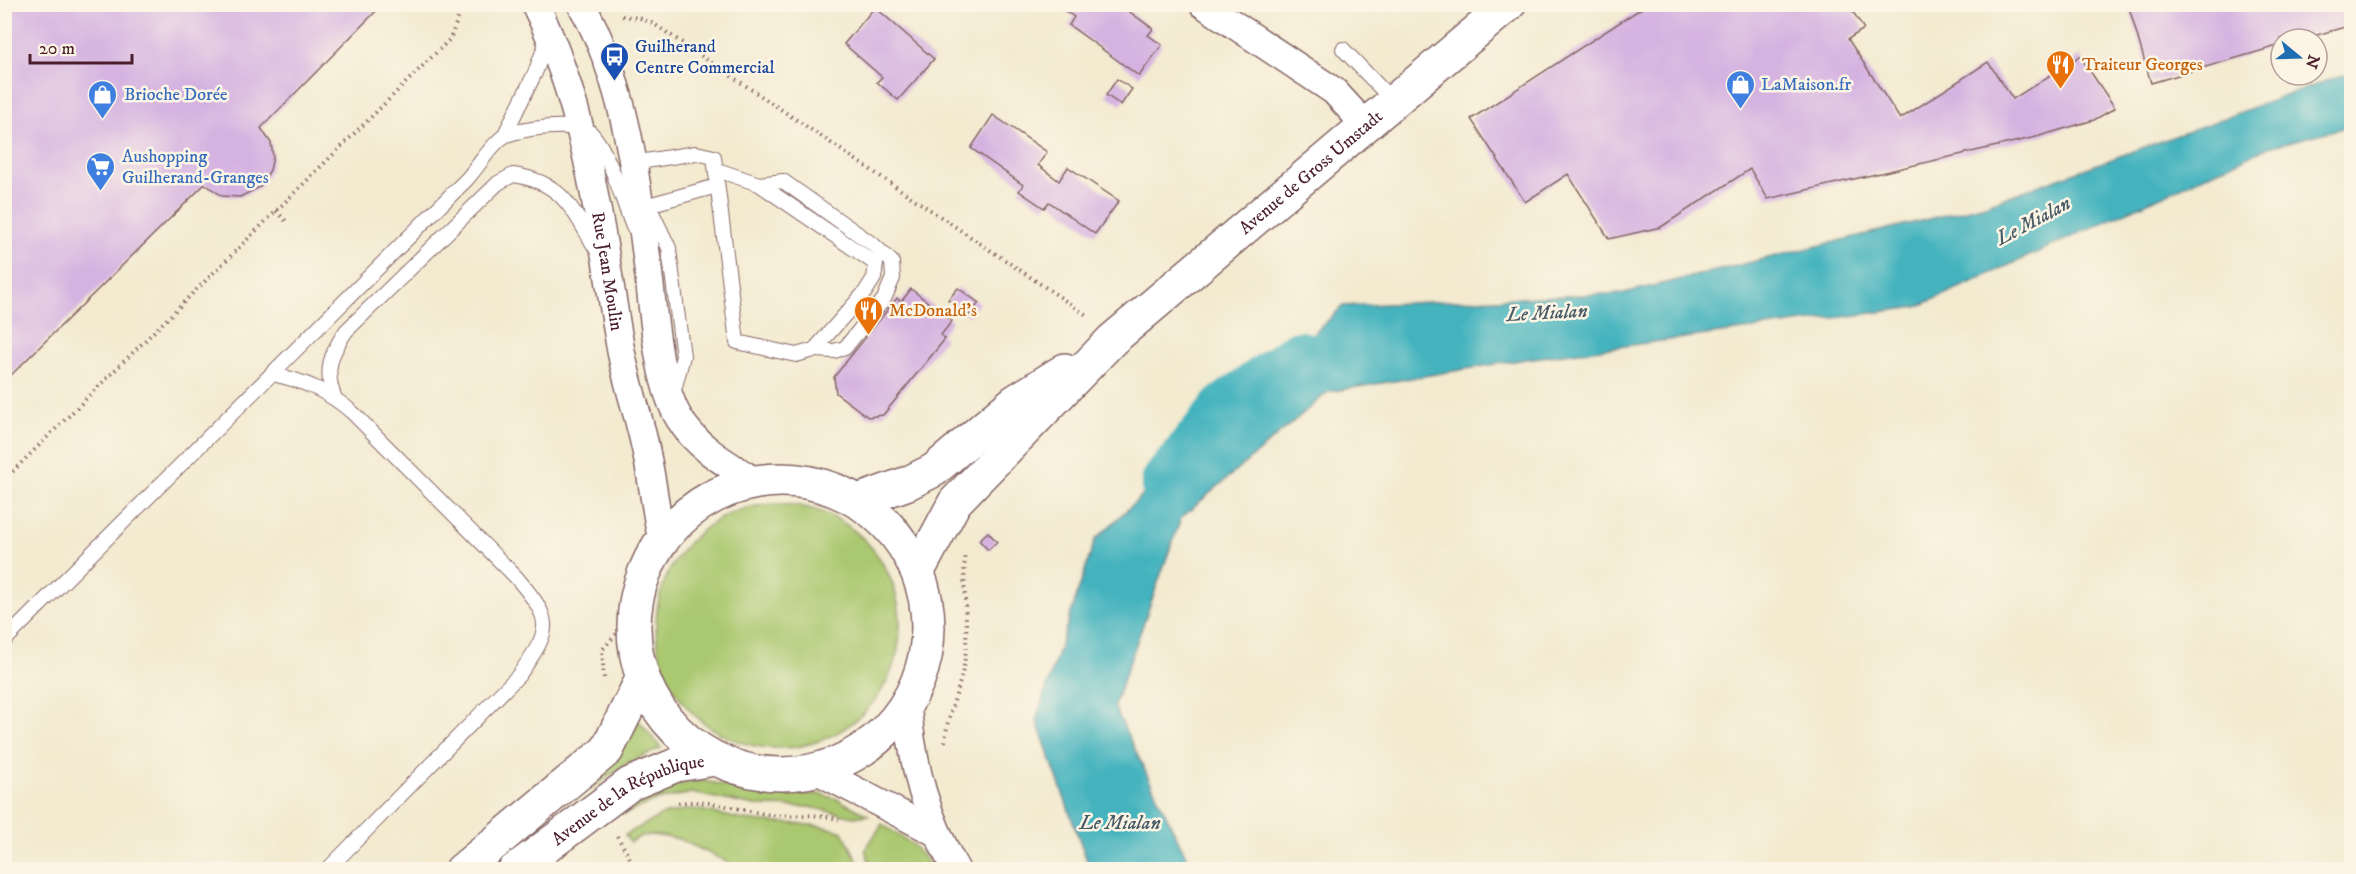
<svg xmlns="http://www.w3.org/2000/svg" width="2356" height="874" font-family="'IM FELL DW Pica',serif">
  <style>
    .green { fill: #aac86f; stroke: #7a744d; stroke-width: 1.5 }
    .water { fill: #44b3be; stroke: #476974; stroke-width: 1.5 }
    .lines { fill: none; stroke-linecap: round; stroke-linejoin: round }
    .river { stroke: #44b3be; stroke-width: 62 }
    .building { fill: #d5b3e1 }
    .lane-casing { stroke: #856665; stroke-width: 16 }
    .street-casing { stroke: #856665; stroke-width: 30 }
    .primary-casing { stroke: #856665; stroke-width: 36 }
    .path { stroke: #856665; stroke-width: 4; stroke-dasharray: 1.5 4.5; stroke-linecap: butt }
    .lane { stroke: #fff; stroke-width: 14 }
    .street { stroke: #fff; stroke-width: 27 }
    .primary { stroke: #fff; stroke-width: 33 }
    .labels { text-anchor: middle; stroke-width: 5; stroke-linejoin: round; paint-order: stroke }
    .transit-label { font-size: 18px; fill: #164399; stroke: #fcf5e5; text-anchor: start }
    .food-label { font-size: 18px; fill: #c56008; stroke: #fcf5e5; text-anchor: start }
    .shop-label { font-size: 18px; fill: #366cbe; stroke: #fcf5e5; text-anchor: start }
    .street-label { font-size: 18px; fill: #4a1f2b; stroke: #fcf5e5 }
    .water-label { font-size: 20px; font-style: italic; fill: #485a66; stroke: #fcf5e5 }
  </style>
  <rect width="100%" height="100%" fill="#fcf5e5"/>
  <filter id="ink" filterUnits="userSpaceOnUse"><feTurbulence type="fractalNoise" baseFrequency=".0167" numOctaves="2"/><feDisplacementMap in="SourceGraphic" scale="12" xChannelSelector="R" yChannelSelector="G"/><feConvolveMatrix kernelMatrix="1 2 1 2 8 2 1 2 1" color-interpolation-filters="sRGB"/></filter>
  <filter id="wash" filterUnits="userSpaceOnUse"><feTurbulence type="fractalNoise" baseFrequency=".008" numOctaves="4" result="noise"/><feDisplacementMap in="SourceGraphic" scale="24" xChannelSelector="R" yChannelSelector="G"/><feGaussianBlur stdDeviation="1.35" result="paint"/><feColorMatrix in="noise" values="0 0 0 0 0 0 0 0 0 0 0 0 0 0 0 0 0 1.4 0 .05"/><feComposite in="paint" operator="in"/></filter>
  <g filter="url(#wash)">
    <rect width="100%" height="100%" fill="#f3ead0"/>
    <g class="green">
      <circle cx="778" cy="626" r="122"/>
      <polygon points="638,720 661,748 626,764 591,789 588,785"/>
      <path d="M705,781L767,795L820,794L837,799L868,815L854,817L810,807L755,806L692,793L657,800L625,814C641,791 679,782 705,781Z"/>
      <path d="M690,809C709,810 726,817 745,820C778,825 811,821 843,832L858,862L865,869H742L679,839L652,835L641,836L630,842L625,835L662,815Z"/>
      <polygon points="882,824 913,845 934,869 889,869 869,861 865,850"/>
    </g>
    <polygon class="water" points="2351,72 2351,126 2269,147 1917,307 1526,359 1328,392 1181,518 1114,706 1192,869 1090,869 1036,719 1095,540 1343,306 1624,293 1982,206"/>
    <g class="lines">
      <polyline class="river" points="1172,484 1228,414 1300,362"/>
    </g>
    <g id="blocks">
      <g class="building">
        <polygon points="4,4 383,4 261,128 271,143 273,157 270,170 260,187 240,197 222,196 205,184 4,382"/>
        <polygon points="1068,4 1119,4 1153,29 1148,35 1162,45 1139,76 1069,25 1074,17 1064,10"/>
        <polygon points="1648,4 1705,4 1708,9 1715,4 1848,4 1864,29 1848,39 1900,119 1988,62 2013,99 2080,56 2115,108 2094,120 2036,137 1768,199 1750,169 1661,227 1609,239 1568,174 1525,202 1471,119"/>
        <polygon points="2128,4 2352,4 2352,25 2303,39 2281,39 2281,45 2151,83"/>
        <polygon points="875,7 934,59 898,100 877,82 882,77 844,44"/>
        <polygon points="1117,79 1132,89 1121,105 1106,95"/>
        <polygon points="993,115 1047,152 1038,165 1059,181 1068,167 1119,201 1095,234 1049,202 1044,208 1019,191 1023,185 971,148"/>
        <polygon points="958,288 979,303 969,316 948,300"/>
        <polygon points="911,289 952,321 941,335 945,339 883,415 868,417 836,393 834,377 897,298 901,302"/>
        <polygon points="988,532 997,542 988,550 979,540"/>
      </g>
    </g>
  </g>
  <g filter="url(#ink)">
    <use href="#blocks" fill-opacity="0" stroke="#856665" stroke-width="1.5"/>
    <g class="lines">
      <defs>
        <g id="lane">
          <polyline points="1343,49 1394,102"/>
          <polyline points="504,136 535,73 548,38"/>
          <polyline points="633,163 696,153 714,157 737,342 796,355 814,350 865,292 874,278 876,264 759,184 717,170"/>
          <polyline points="759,184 783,181 875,246 892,262 893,278 884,299 845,348 834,351 814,350"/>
          <polyline points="648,204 669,248 670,257 683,356 673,394"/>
          <polyline points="641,207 717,186"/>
          <path d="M272,374C304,381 328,391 353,413L516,577C554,622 552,628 519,675L327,870"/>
          <path d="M334,396C324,370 331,353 346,331L498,183L513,175C565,182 573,212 598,252"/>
          <path d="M4,641L467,179C478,167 490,146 503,137C517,128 579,121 592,134C609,152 623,202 633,227"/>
        </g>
        <g id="street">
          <path id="s1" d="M535,4C587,109 600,227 619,340C625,380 640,417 647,456C653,484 656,513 662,541"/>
          <path d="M581,4C627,83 638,188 649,277C654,318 658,383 679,418C697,448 727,464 756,482"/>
          <polyline points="1203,4 1334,91 1367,127"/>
          <path d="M907,705C913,767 925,815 956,870"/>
          <polyline points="816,770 935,832"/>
        </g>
        <g id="primary">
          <circle cx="781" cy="627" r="147"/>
          <polyline points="858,501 908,483 934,470 1014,402 1065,370"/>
          <path id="s2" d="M918,571L955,502L1112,340L1509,4"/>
          <polyline points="462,870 607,750 643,677"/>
          <path id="s3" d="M515,870L630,784L676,765L715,759"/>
        </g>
      </defs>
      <use href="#lane" class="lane-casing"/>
      <use href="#street" class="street-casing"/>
      <use href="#primary" class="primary-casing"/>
      <g class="path">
        <polyline points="622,16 640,18 654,24 1088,316"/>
        <polyline points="276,211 287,222"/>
        <polyline points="4,480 450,39 459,16 460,4"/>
        <polyline points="604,678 602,650 635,613"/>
        <path d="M945,742C947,715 959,691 964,665C970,629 962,593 965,557"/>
        <path d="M678,803C712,798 741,812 774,815C796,817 818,812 839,820"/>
        <polyline points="617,836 637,870"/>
      </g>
      <use href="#lane" class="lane"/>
      <use href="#street" class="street"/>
      <use href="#primary" class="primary"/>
    </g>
  </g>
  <defs>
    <symbol id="bus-pin" viewBox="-11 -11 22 30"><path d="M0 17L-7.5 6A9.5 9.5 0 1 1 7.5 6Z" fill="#1a4fb4" stroke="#fcf5e5"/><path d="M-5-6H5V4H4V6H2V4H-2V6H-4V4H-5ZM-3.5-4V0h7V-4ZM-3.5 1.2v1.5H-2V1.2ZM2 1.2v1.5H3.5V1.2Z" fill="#fff"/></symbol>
    <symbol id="restaurant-pin" viewBox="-11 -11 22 30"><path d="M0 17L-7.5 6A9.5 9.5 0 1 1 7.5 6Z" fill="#e8710a" stroke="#fcf5e5"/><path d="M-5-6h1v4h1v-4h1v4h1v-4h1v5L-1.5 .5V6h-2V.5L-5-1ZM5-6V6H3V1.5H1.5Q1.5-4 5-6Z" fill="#fff"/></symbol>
    <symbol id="shop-pin" viewBox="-11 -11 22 30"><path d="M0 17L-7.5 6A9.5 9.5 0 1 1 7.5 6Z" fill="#3f7fe0" stroke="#fcf5e5"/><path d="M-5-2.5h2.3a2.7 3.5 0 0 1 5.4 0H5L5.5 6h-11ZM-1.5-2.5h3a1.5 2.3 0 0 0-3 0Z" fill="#fff"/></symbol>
    <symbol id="supermarket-pin" viewBox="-11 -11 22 30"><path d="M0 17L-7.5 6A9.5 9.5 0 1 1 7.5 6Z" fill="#3f7fe0" stroke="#fcf5e5"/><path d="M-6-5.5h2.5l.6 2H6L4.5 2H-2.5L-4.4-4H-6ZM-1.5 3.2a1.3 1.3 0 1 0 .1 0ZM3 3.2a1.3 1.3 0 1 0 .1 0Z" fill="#fff"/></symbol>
  </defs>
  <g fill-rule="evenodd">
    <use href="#bus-pin" x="598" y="40" width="33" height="45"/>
    <use href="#restaurant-pin" x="2044" y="48" width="33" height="45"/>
    <use href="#shop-pin" x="1724" y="68" width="33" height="45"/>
    <use href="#shop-pin" x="86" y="78" width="33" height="45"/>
    <use href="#supermarket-pin" x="84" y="150" width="33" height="45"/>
    <use href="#restaurant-pin" x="852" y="294" width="33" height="45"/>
  </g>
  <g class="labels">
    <g class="transit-label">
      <text x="635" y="52">Guilherand<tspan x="635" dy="21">Centre Commercial</tspan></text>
    </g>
    <g class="food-label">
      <text x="2082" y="70">Traiteur Georges</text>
      <text x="889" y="316">McDonald's</text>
    </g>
    <g class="shop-label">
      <text x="1761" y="90">LaMaison.fr</text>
      <text x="124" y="100">Brioche Dorée</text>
      <text x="122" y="162">Aushopping<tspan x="122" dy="21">Guilherand-Granges</tspan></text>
    </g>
    <g class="street-label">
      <text dy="6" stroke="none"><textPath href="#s2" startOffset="564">Avenue de Gross Umstadt</textPath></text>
      <text dy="6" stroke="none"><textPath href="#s1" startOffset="278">Rue Jean Moulin</textPath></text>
      <text dy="6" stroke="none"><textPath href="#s3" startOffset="135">Avenue de la République</textPath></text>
    </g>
    <g class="water-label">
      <text transform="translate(2033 220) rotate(-28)" y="7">Le Mialan</text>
      <text transform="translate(1547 312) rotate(-3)" y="7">Le Mialan</text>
      <text x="1120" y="829">Le Mialan</text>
    </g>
  </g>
  <rect width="2356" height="874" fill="none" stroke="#fcf5e5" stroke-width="24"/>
  <g transform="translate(2299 57) rotate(109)"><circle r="28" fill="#fcf5e5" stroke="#b59f9b" stroke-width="1.5"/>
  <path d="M0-4.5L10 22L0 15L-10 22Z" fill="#1f6fb2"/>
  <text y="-9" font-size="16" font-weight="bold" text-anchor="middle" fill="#4a1f2b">N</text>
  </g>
  <path d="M30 54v9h102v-9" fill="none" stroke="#4a1f2b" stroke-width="3"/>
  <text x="39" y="54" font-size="18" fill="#4a1f2b" stroke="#fcf5e5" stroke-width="4.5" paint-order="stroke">20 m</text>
</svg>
